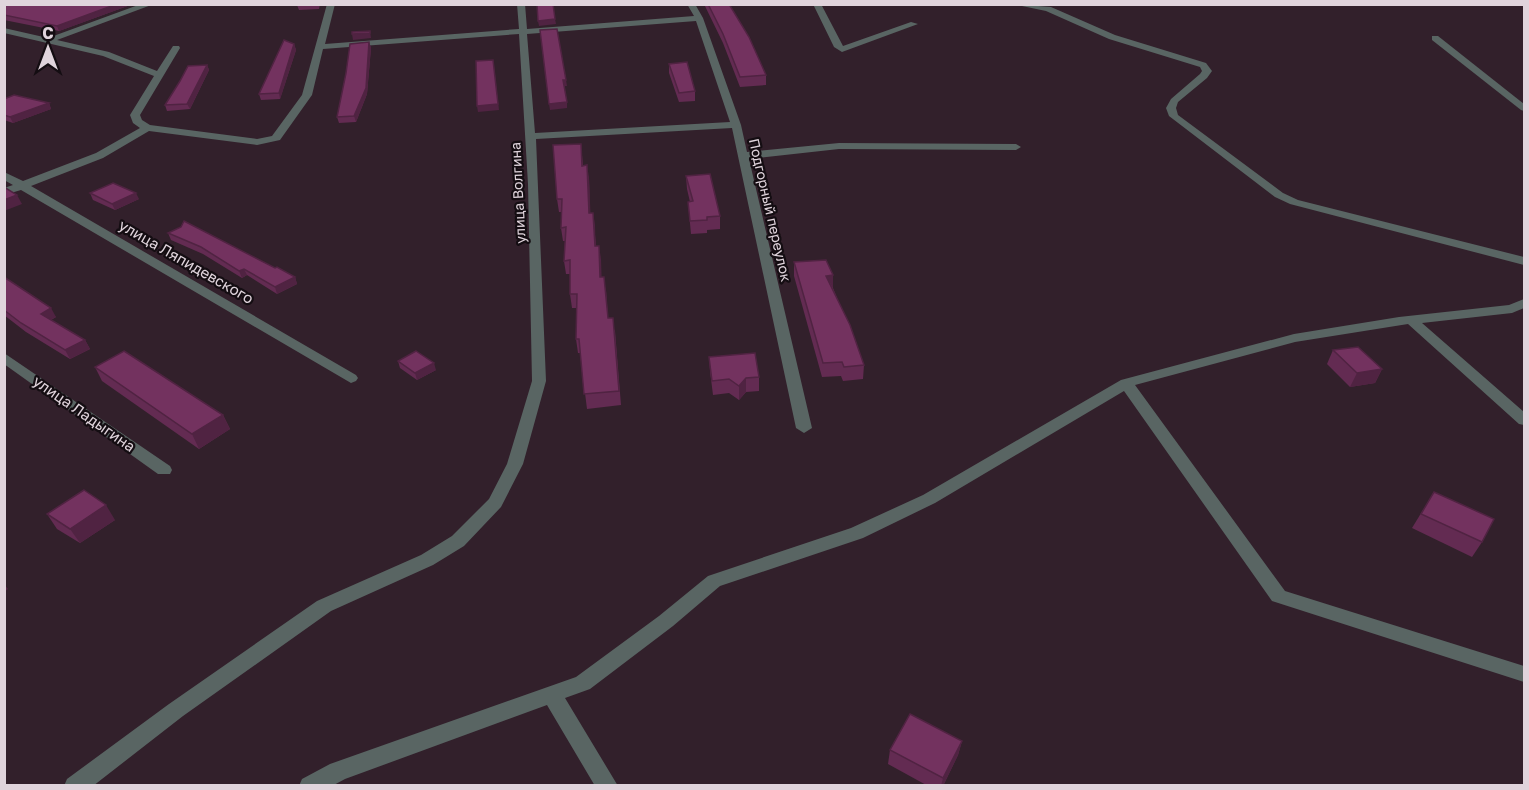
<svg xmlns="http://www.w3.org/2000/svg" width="1529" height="790" font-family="'Golos Text',sans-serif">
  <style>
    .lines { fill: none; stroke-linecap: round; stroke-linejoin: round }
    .minor { fill: #596563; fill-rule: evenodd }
    .wall { fill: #632b52 }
    .shaded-wall { fill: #502342 }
    .building { fill: #73325f; stroke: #502342; stroke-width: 1.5 }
    .labels { text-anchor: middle; stroke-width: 4.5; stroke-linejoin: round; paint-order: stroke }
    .far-street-label { font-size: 14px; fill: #e0d4dc; stroke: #140d12 }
    .street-label { font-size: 15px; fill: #e0d4dc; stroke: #140d12 }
  </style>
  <rect width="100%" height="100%" fill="#32202b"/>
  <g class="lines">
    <g class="minor">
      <path d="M141,4H154L57,40L109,52L157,71L173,46H179L180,48L140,115L142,120L150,125L257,139L272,136L302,95L327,4H335L325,44L519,29L517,4H525L527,29L694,16L687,4H695L703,18L741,125L747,152L839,143L1016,144L1021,147L1016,150L839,149L749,159L812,428L804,433L796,428L732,128L536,139L546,381L523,464L501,507L464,546L433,565L331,611L183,716L93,786H64L67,779L169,704L317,601L421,555L452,536L489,499L507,464L532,381L528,184L519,34L323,49L312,95L280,140L257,145L149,131L103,158L31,186L356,375L358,378L356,381L351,383L21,190L4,195V188L13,185L4,180V172L23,181L96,153L140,128L133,123L130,115L154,76L103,56L4,33V28L48,38ZM696,21L730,122L535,133L527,34Z"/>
      <polygon points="813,4 821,4 843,46 911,22 918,24 842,52 834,47"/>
      <polygon points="1013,4 1051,7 1115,35 1206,63 1212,71 1207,78 1178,102 1176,108 1178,115 1283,193 1298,200 1524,257 1524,265 1290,204 1275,197 1169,116 1166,108 1171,99 1200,74 1202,71 1200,67 1109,39 1046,11"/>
      <polygon points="1432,36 1438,36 1524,104 1524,111 1521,110 1432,40"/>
      <polygon points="1524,299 1524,308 1512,313 1422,323 1524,412 1524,425 1519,424 1408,324 1295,342 1135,385 1285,591 1524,666 1524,682 1272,601 1124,391 935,503 863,538 720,586 673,626 590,689 565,698 618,786 595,786 547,705 345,779 332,786 299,786 302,779 330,764 576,677 659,616 708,576 851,528 923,495 1121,380 1294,334 1399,317 1509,305"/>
      <polygon points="4,353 170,466 172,470 170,474 158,474 4,364"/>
    </g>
  </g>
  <g class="wall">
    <polygon points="4,4 133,4 59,31 4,20"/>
    <polygon points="320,4 319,9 299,10 297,5"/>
    <polygon points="704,4 729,4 766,75 766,85 740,87 723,43"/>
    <polygon points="369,42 371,48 367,94 356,122 339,123 337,117"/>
    <polygon points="294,44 296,50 280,99 261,100 259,94"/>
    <polygon points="669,64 695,91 695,101 679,102 669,73"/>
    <polygon points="207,65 209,70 190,109 167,111 165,105 180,81"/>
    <polygon points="4,99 49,103 51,109 13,123 4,120"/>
    <polygon points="581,144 583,166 589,178 590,213 593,213 596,246 599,246 601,277 606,290 608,318 615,331 621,405 587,409 580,353 578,353 576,339 577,308 572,308 570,294 570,274 566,274 564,261 565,241 563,241 561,228 562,212 559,212 557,199"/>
    <polygon points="686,176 720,216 720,229 707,230 707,233 691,234 688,202 690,202 687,189"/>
    <polygon points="90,193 139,199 115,210 93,200"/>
    <polygon points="168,233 275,268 295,277 297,284 277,294 247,275 242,278 203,254 171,240"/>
    <polygon points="794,262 833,275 833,288 864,365 863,379 843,381 841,376 822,377 794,276"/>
    <polygon points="4,277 56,317 51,320 85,340 90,349 70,359 26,332 4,315"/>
    <polygon points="1333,350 1382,369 1375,383 1350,387 1327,364"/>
    <polygon points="709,357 759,377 759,391 746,392 739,400 729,393 713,395 710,371"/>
    <polygon points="398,361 436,370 417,380 400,368"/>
    <polygon points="95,367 223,415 230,429 199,449 102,381"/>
    <polygon points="1434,492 1482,542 1472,557 1412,528"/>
    <polygon points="47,514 115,520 80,543 57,529"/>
    <polygon points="962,741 958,755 943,786 928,786 888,764 890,750"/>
  </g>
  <g class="shaded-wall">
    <polygon points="117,4 133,4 59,31 57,26"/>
    <polygon points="555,19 556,24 539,26 538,21"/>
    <polygon points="370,31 371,38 353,40 352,34"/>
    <polygon points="369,42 371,48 367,94 356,122 354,116"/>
    <polygon points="294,44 296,50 280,99 279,93"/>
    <polygon points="207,65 209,70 190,109 187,104"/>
    <polygon points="494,65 499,110 478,112 477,106"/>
    <polygon points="563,80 566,80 567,86 564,86"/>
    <polygon points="567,102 567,108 550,110 549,104"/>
    <polygon points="49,103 51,109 13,123 10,117"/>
    <polygon points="587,165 589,178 591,226 589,213"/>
    <polygon points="136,193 139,199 115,210 112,204"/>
    <polygon points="17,195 22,204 4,211 4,200"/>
    <polygon points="593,213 595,225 596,259 595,246"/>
    <polygon points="599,246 601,259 602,291 600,277"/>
    <polygon points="244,269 247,275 242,278 239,271"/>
    <polygon points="833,275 833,288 826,276"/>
    <polygon points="295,277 297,284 277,294 275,287"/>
    <polygon points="51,308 56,317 46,322 41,314"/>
    <polygon points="85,340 90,349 70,359 65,350"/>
    <polygon points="434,363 436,370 417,380 415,373"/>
    <polygon points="1382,369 1375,383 1350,387 1357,373"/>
    <polygon points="746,378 746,392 739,400 739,386"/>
    <polygon points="223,415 230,429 199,449 192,434"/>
    <polygon points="106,505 115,520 80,543 70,529"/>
    <polygon points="4,584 8,589 4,592"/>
    <polygon points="962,741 958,755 943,786 941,786 943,778"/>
  </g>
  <g class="building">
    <polygon points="4,4 117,4 57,26 4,15"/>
    <polygon points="537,4 553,4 555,19 538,21"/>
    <polygon points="708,4 729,4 749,37 766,75 740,77 723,34"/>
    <polygon points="557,29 566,80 563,80 567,102 549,104 540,30"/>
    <polygon points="370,31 370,33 352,34 352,32"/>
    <polygon points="284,40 294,44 279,93 259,94"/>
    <polygon points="369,42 366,88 354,116 337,117 346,73 350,44"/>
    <polygon points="493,60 498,104 477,106 476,61"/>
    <polygon points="687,62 695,91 679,93 669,64"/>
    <polygon points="207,65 187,104 165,105 180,81 188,66"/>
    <polygon points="14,95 49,103 10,117 4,115 4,99"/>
    <polygon points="581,144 582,166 587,165 589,213 593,213 595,246 599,246 600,277 604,277 608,318 613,318 619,391 584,394 579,339 576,339 577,294 570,294 570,260 564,261 566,227 561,228 562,199 557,199 553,145"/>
    <polygon points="710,174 720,216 707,217 707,220 690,221 688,202 693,201 686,176"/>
    <polygon points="113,183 136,193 112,204 90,193"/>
    <polygon points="4,187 17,195 4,200"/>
    <polygon points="184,221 275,268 277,267 295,277 275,287 244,269 239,271 201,247 168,233 181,227"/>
    <polygon points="826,260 833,275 826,276 850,325 864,365 844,367 842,362 823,363 794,262"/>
    <polygon points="4,277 51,308 41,314 85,340 65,350 21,323 4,310"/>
    <polygon points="1358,347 1382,369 1357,373 1333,350"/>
    <polygon points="124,351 223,415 192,434 95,367"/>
    <polygon points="416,351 434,363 415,373 398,361"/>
    <polygon points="755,353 759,377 746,378 739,386 729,379 712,381 709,357"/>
    <polygon points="84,490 106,505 70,529 47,514"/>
    <polygon points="1434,492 1494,519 1482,542 1421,514"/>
    <polygon points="910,714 962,741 943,778 890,750"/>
  </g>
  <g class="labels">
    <g class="far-street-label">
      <text transform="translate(518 193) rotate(-93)" y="5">улица Волгина</text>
      <text transform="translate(770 210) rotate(77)" y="5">Подгорный переулок</text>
    </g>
    <g class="street-label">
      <text transform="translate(186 262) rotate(30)" y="5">улица Ляпидевского</text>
      <text transform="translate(84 414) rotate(35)" y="5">улица Ладыгина</text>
    </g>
  </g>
  <rect width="1529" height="790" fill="none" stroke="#e0d4dc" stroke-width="12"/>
  <g transform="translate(48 48)" stroke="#140d12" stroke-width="4.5" paint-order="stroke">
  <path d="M0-4.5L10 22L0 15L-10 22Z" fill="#e0d4dc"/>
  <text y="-9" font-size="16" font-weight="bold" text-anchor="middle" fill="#e0d4dc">С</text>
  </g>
</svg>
